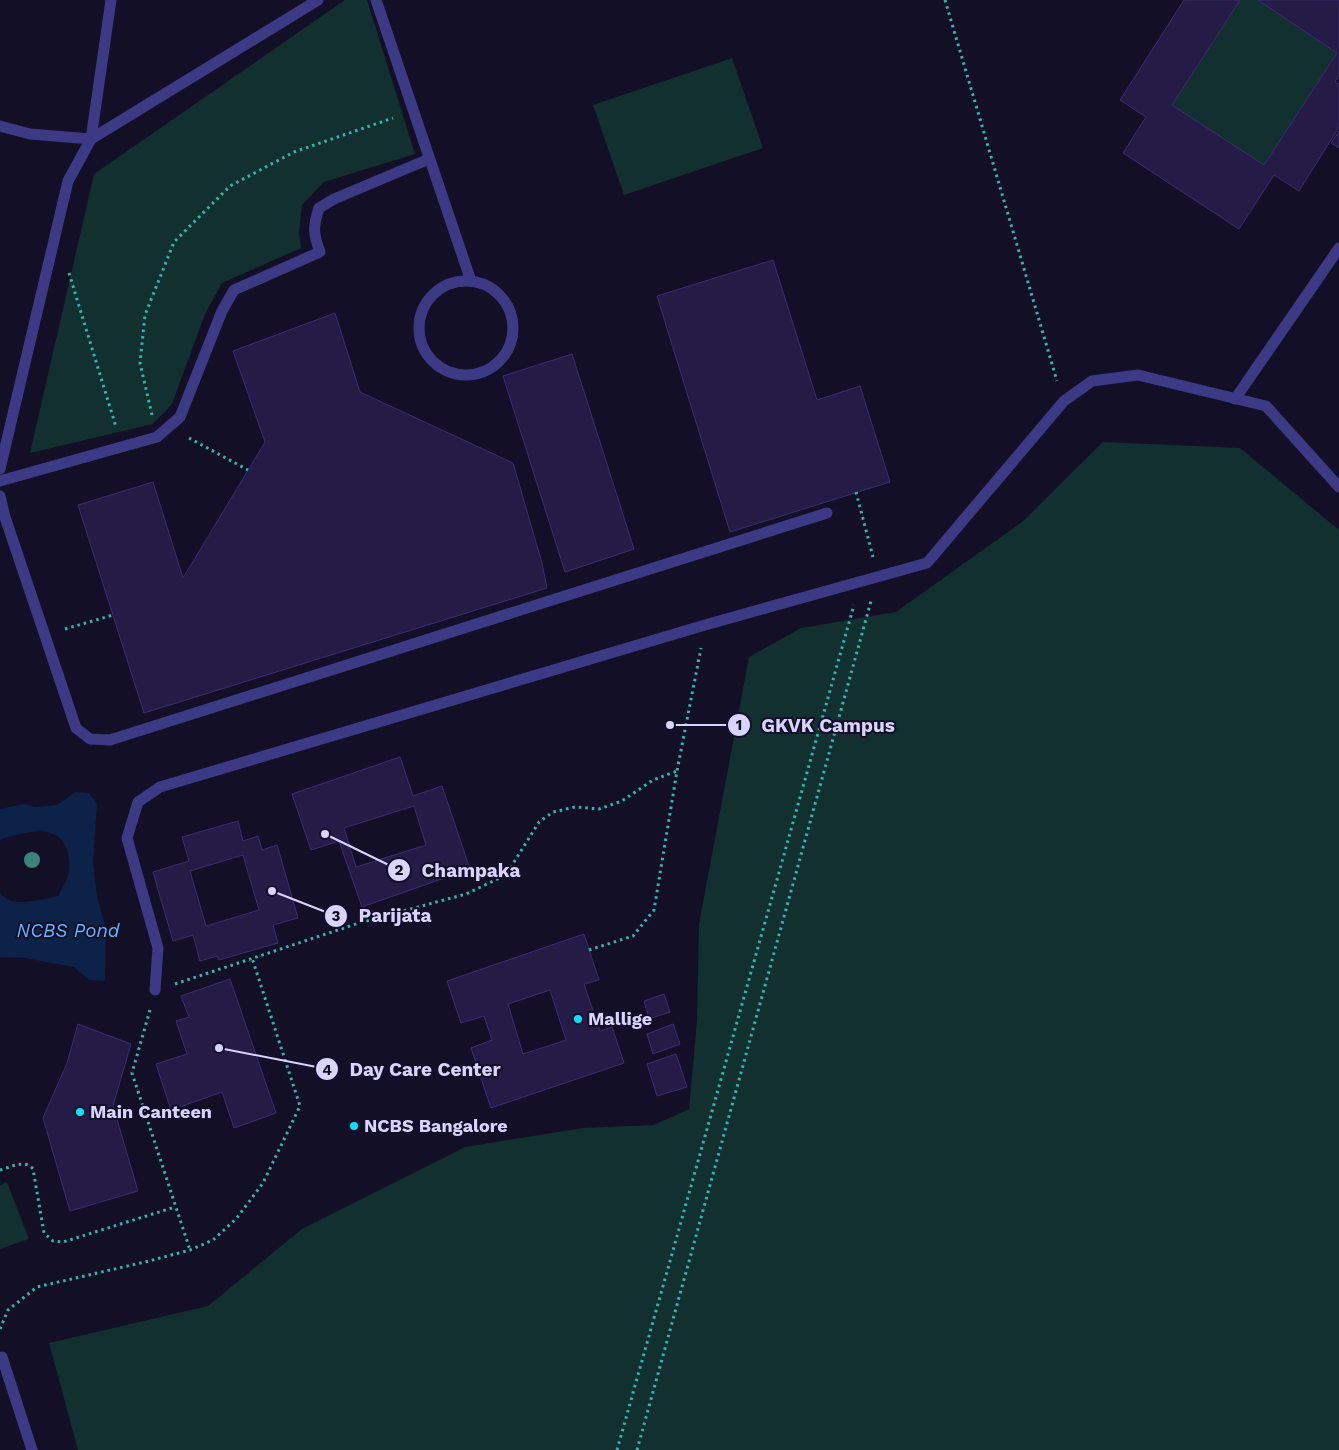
<svg xmlns="http://www.w3.org/2000/svg" width="1339" height="1450" font-family="'Work Sans',sans-serif">
  <style>
    .green { fill: #12302f }
    .water { fill: #0c2248 }
    .building { fill: #241b47; stroke: #3b2d73; fill-rule: evenodd }
    .lines { fill: none; stroke-linecap: round; stroke-linejoin: round }
    .path { stroke: #2fb8b0; stroke-width: 3; stroke-dasharray: 2.5 4; stroke-linecap: butt }
    .service { stroke: #3d3a85; stroke-width: 11 }
    .tree { fill: #3d827b }
    .poi-dot { fill: #00e5ff; stroke: #130f26; stroke-width: 2 }
    .labels { text-anchor: middle; stroke-width: 4; stroke-linejoin: round; paint-order: stroke }
    .poi-label { font-size: 18px; font-weight: bold; fill: #d9d4ff; stroke: #130f26; text-anchor: start }
    .water-label { font-size: 19px; font-style: italic; fill: #62b6ff; stroke: #130f26 }
    .leader { fill: none; stroke: #d9d4ff; stroke-width: 2 }
    .callout-dot { fill: #d9d4ff; stroke: #130f26; stroke-width: 2 }
    .mark-label { font-size: 15px; text-anchor: middle; font-weight: bold; fill: #111 }
    .callout-label { font-size: 19px; text-anchor: middle; font-weight: bold; fill: #d9d4ff; stroke: #130f26; stroke-width: 4; stroke-linejoin: round; paint-order: stroke }
  </style>
  <rect width="100%" height="100%" fill="#130f26"/>
  <g class="green">
    <polygon points="345,0 367,0 415,154 324,182 302,205 299,233 301,248 222,283 205,314 172,404 153,424 30,453 94,174"/>
    <polygon points="1240,0 1258,0 1337,53 1264,165 1172,105"/>
    <polygon points="732,58 763,148 624,195 593,105"/>
    <polygon points="1103,442 1240,448 1339,530 1339,1450 78,1450 49,1343 208,1306 302,1229 465,1147 583,1128 654,1125 689,1109 697,1021 699,924 749,657 801,628 896,612 1022,522"/>
    <polygon points="7,1182 29,1239 0,1249 0,1185"/>
  </g>
  <path class="water" d="M76,792L89,793L97,804L93,863L97,897L106,928L105,981L89,980L74,967L25,958L0,957V892C11,910 41,899 58,896C62,888 68,880 69,871C71,855 66,835 47,832C32,830 16,835 1,839L0,841V809L24,804L35,807L57,805Z"/>
  <g class="building">
    <polygon points="1184,0 1240,0 1172,105 1264,165 1337,53 1258,0 1339,0 1339,75 1335,82 1339,84 1339,127 1299,191 1274,175 1239,229 1123,153 1146,117 1120,100"/>
    <polygon points="1339,131 1339,148 1331,143"/>
    <polygon points="773,260 817,400 860,386 890,482 730,532 657,296"/>
    <polygon points="335,313 360,392 513,463 542,563 547,588 144,713 78,505 153,482 183,578 265,442 233,351"/>
    <polygon points="572,354 634,549 565,572 503,376"/>
    <path d="M400,757L413,796L442,786L470,869L362,907L339,841L311,850L292,794ZM414,806L426,845L356,867L344,828Z"/>
    <path d="M238,821L243,841L258,836L262,850L277,845L298,918L273,925L278,943L219,960L217,956L200,961L193,935L173,941L153,872L189,861L182,837ZM243,855L259,910L206,926L190,871Z"/>
    <path d="M584,934L599,980L584,984L600,1031L612,1027L624,1063L491,1108L471,1048L492,1040L484,1016L461,1023L447,981ZM550,990L566,1040L523,1054L508,1004Z"/>
    <polygon points="230,979 276,1113 234,1128 222,1092 171,1110 156,1064 187,1054 176,1021 189,1017 181,996"/>
    <polygon points="664,994 670,1012 649,1019 644,1001"/>
    <polygon points="78,1024 131,1044 113,1106 138,1191 70,1211 43,1118 67,1063"/>
    <polygon points="673,1024 680,1044 653,1054 647,1034"/>
    <polygon points="676,1054 687,1087 657,1096 647,1064"/>
  </g>
  <g class="lines">
    <g class="path">
      <polyline points="945,0 1057,381"/>
      <polyline points="69,273 116,427"/>
      <polyline points="152,415 140,363 145,315 174,242 230,186 294,152 393,118"/>
      <polyline points="189,438 248,470"/>
      <polyline points="856,492 873,557"/>
      <polyline points="65,629 113,615"/>
      <polyline points="589,950 633,936 654,910 677,771 701,648"/>
      <polyline points="175,984 359,923 466,894 506,875 539,822 553,812 575,807 599,809 622,801 653,780 677,771"/>
      <polyline points="150,1010 132,1073 190,1250"/>
      <path d="M0,1170C11,1167 25,1159 33,1169L44,1233L53,1241L63,1242L175,1207"/>
      <polyline points="0,1329 8,1310 37,1287 149,1261 190,1250 213,1240 236,1219 263,1183 300,1106 252,958"/>
      <polyline points="617,1450 854,605"/>
      <polyline points="637,1450 871,601"/>
    </g>
    <g class="service">
      <polyline points="376,0 471,281"/>
      <polyline points="0,126 30,134 91,139 111,0"/>
      <circle cx="466" cy="328" r="47"/>
      <polyline points="1235,399 1339,248"/>
      <polyline points="0,469 68,181 91,139 318,0"/>
      <path d="M0,481L157,437L180,417L222,311L234,290L320,252C313,234 313,226 319,208L334,199L429,159"/>
      <polyline points="0,496 5,517 76,728 90,739 110,740 827,513"/>
      <polyline points="155,990 158,948 127,838 138,802 160,787 705,625 927,563 1064,401 1092,381 1138,375 1266,406 1339,487"/>
      <polyline points="2,1357 32,1450"/>
    </g>
  </g>
  <circle class="tree" cx="32" cy="860" r="8"/>
  <g class="poi-dot">
    <circle cx="578" cy="1019" r="5"/>
    <circle cx="80" cy="1112" r="5"/>
    <circle cx="354" cy="1126" r="5"/>
  </g>
  <g class="labels">
    <g class="poi-label">
      <text x="588" y="1025">Mallige</text>
      <text x="90" y="1118">Main Canteen</text>
      <text x="364" y="1132">NCBS Bangalore</text>
    </g>
    <g class="water-label">
      <text x="68" y="937">NCBS Pond</text>
    </g>
  </g>
  <path class="leader" d="M670 725L739 725M325 834L399 870M272 891L336 916M219 1048L327 1069"/>
  <g class="callout-dot">
    <circle cx="670" cy="725" r="5"/>
    <circle cx="325" cy="834" r="5"/>
    <circle cx="272" cy="891" r="5"/>
    <circle cx="219" cy="1048" r="5"/>
    <circle cx="739" cy="725" r="12"/>
    <circle cx="399" cy="870" r="12"/>
    <circle cx="336" cy="916" r="12"/>
    <circle cx="327" cy="1069" r="12"/>
  </g>
  <g class="mark-label">
    <text x="739" y="730">1</text>
    <text x="399" y="875">2</text>
    <text x="336" y="921">3</text>
    <text x="327" y="1075">4</text>
  </g>
  <g class="callout-label">
    <text x="828" y="732">GKVK Campus</text>
    <text x="471" y="877">Champaka</text>
    <text x="395" y="922">Parijata</text>
    <text x="425" y="1076">Day Care Center</text>
  </g>
</svg>
